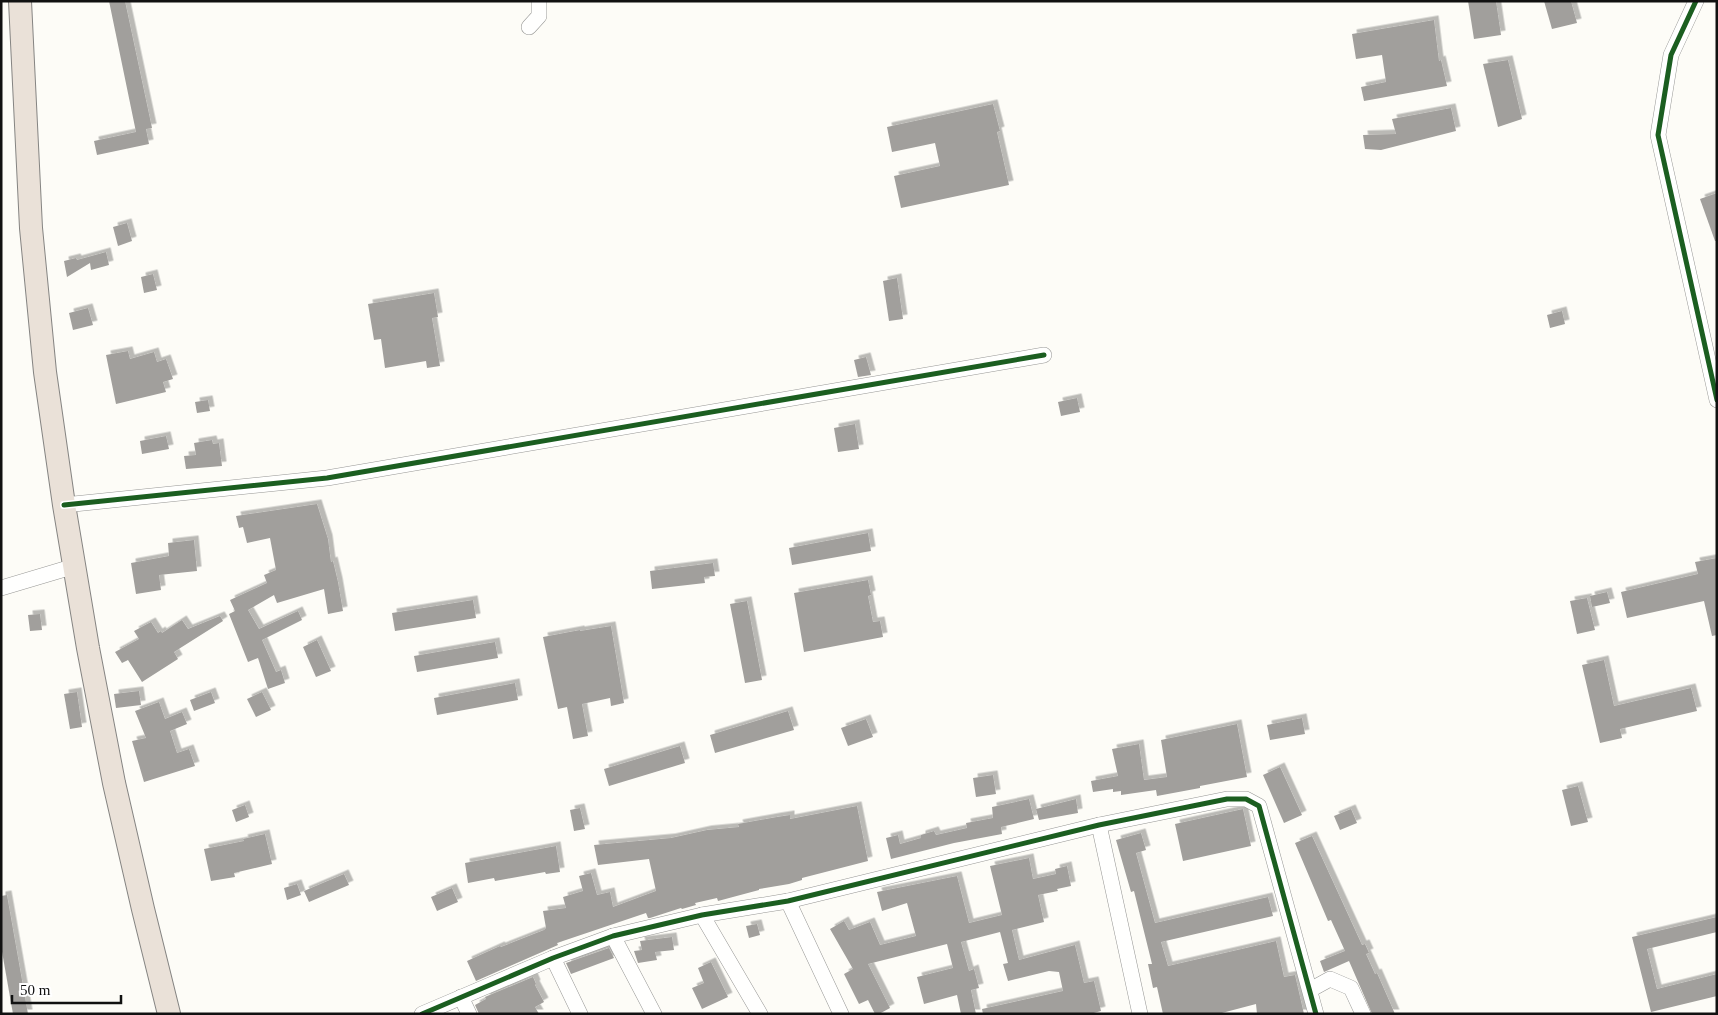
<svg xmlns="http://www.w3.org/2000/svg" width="1718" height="1015" font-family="'Times New Roman',serif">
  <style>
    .building { fill: #a19f9c; filter: url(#shadow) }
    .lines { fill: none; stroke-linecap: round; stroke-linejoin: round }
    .minor-casing { stroke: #979795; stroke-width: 16 }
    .highway-casing { stroke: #858482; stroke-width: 24 }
    .minor { stroke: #fffffe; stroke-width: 15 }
    .highway { stroke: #eae1d8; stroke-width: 22 }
    .cycleway-casing { stroke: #fff; stroke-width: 8 }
    .cycleway { stroke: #1b5e20; stroke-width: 5 }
  </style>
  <defs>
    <filter id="shadow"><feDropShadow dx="4.5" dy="-4.5" stdDeviation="0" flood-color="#0004"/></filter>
  </defs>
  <rect width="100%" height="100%" fill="#fdfcf7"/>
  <g class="building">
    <polygon points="109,1 125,1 152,128 146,129 149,144 97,155 94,141 136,132"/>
    <polygon points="1468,1 1496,1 1501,35 1474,39"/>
    <polygon points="1544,1 1571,1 1577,23 1552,29"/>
    <polygon points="1434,20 1439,61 1441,60 1447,86 1364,101 1361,87 1386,82 1382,55 1356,59 1352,34"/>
    <polygon points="1508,60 1522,119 1498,127 1483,64"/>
    <polygon points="993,104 1000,131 997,132 1009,185 901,208 894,176 940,166 935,143 892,152 887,127"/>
    <polygon points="1451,108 1456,131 1381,150 1365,149 1363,135 1396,134 1392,119"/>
    <polygon points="1717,193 1717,241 1715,241 1700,199"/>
    <polygon points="127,223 132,241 118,246 113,227"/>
    <polygon points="106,252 109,265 91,270 90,263 67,277 64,261 76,258 77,260"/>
    <polygon points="153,274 157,290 144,293 141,277"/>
    <polygon points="897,278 903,319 889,321 883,281"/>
    <polygon points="434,293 438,317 432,318 440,366 427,368 426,361 385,368 381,339 374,340 368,304"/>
    <polygon points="88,308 93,325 73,330 69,313"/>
    <polygon points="1562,311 1565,324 1550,328 1547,315"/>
    <polygon points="128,351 130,359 154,352 157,362 166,359 173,379 163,382 166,392 116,404 106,355"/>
    <polygon points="866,357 871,375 858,377 854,360"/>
    <polygon points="1077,398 1080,412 1061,416 1058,402"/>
    <polygon points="208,400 210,411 197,413 195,402"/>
    <polygon points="855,424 859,449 838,452 834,428"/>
    <polygon points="166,436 169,449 142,454 140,441"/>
    <polygon points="212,440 213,444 219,443 222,466 186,469 184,456 196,455 194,443"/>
    <polygon points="317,504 328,539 331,562 333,561 338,582 343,611 328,614 324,589 277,603 274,595 248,610 259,629 298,611 302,620 262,640 276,672 281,670 285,683 268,689 258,658 248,662 229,614 235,611 230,600 267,583 264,575 276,570 270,538 247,543 243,527 239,528 236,516"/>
    <polygon points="868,533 871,551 792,565 789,548"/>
    <polygon points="194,540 197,571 159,575 161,590 136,594 131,563 169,556 168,543"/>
    <polygon points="1717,558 1717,635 1712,636 1704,601 1627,618 1621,592 1698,574 1695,562"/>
    <polygon points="713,563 715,576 704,577 705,583 652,589 650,571"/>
    <polygon points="868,580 871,595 868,596 873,622 880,621 883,637 804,652 794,593"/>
    <polygon points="1607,592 1610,603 1592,607 1590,596"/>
    <polygon points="1587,598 1595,630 1577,634 1570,601"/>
    <polygon points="473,600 476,618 395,631 392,613"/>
    <polygon points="747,601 762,680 745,683 730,604"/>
    <polygon points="40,614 42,630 30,631 28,615"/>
    <polygon points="220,616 223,621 174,652 178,659 142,682 128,660 122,663 115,652 139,639 134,631 151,622 158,633 161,631 162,633 182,620 188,629"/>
    <polygon points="611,626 624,703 611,706 610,698 582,704 588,736 573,739 567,707 558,709 543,637 580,630 580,631"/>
    <polygon points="317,640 331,671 316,677 303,647"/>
    <polygon points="495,642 498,658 417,672 414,656"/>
    <polygon points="1604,660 1614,706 1691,688 1697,711 1620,729 1622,738 1600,743 1582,665"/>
    <polygon points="515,683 518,700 437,715 434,698"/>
    <polygon points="139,691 141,705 116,708 114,694"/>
    <polygon points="77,692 82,727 70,729 64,694"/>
    <polygon points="211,692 215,703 194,711 190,700"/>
    <polygon points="262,692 271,710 256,717 247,699"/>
    <polygon points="159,702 165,719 182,712 187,724 170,731 177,753 189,749 195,766 144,782 132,741 146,738 135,711"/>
    <polygon points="788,711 794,730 715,753 710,735"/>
    <polygon points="1302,718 1305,734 1270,740 1267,725"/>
    <polygon points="866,719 873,737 848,746 841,728"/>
    <polygon points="1237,724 1247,777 1200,786 1200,788 1157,796 1156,790 1121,795 1121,791 1113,792 1113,789 1093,792 1091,781 1118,776 1112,749 1139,744 1144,780 1167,777 1161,740"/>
    <polygon points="680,746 685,763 609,786 604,769"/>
    <polygon points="1280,767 1302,815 1284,823 1263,775"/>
    <polygon points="993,775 996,794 976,797 973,778"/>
    <polygon points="1578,786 1588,822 1571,826 1562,790"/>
    <polygon points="1029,799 1034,819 1001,827 1002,834 954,843 891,859 886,838 898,835 900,844 921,838 921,835 934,831 936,835 967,828 966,823 993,818 992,807"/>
    <polygon points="1076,799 1078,813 1039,820 1036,809"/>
    <polygon points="245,805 249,817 236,822 232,810"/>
    <polygon points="857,806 868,861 802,878 802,880 789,884 759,889 759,890 718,901 717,898 695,903 696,905 682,909 681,908 650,918 648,918 646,913 557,943 558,945 476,981 467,961 500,946 501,947 544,930 546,928 543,911 566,908 563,897 583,891 579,876 591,873 597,895 610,892 613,907 656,891 649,859 598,865 594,845 671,838 707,830 739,827 738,824 777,817 790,815 790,819"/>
    <polygon points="580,808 585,829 574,831 570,810"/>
    <polygon points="1243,809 1251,846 1183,861 1175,824"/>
    <polygon points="1351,809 1357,823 1340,830 1334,816"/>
    <polygon points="1141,833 1146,850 1136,853 1155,923 1268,897 1273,916 1161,942 1168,966 1276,941 1284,977 1295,975 1304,1014 1257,1014 1256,1004 1218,1014 1163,1014 1157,987 1153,988 1148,964 1152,964 1134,891 1131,892 1116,840"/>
    <polygon points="265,834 272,864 234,873 235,877 211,881 204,849 244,841 243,839"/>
    <polygon points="1312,836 1362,945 1365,944 1369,953 1366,954 1375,974 1377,973 1395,1014 1372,1014 1349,961 1324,972 1320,961 1345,951 1331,920 1328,921 1295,843"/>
    <polygon points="556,846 560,872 546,874 545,872 495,881 494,878 468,883 465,863"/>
    <polygon points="1029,858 1033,879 1056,874 1055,869 1067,866 1071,886 1057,889 1058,891 1038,895 1044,922 1012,930 1019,960 1075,945 1084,983 1094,981 1101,1011 1090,1014 983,1014 982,1009 1063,991 1059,972 1049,971 1008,981 1003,964 1008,963 1000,932 961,942 969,971 974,969 979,988 971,990 976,1014 961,1014 957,995 924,1004 917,977 953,968 947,944 868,964 890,1008 879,1014 875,1014 868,1000 859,1004 844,974 853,969 830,929 844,921 849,930 870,922 880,945 916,936 907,903 882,911 877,892 957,876 969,923 1002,915 990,866"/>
    <polygon points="344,874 349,885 309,902 304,891"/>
    <polygon points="297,884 301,895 287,900 284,888"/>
    <polygon points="452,888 458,902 437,911 431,897"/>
    <polygon points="7,895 28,1014 13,1014 1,946 1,896"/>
    <polygon points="1717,917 1717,932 1647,949 1657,989 1717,974 1717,996 1651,1012 1632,937"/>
    <polygon points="757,924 760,935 749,938 746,926"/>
    <polygon points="672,937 674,950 655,952 657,960 638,963 634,951 642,950 640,941"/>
    <polygon points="609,948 614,958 571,974 566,963"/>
    <polygon points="711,962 728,997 702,1009 692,988 704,983 698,968"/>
    <polygon points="533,977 536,984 535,985 544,1002 535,1007 539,1014 479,1014 475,1005 486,999 485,997"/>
  </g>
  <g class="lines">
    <defs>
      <g id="minor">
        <polyline points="1696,1 1671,55 1658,135 1717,400"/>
        <polyline points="529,27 539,16 539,1"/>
        <polyline points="64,505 327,478 1044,355"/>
        <polyline points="1,588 75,566"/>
        <polyline points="1099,825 1140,1014"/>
        <polyline points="788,901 841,1014"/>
        <polyline points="702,915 760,1014"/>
        <polyline points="613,936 654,1014"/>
        <polyline points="553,958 580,1014"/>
        <polyline points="1310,990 1330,979 1351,988 1363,1014"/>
        <polyline points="461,997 469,1014"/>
        <polyline points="422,1014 553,958 613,936 702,915 788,901 1099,825 1227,799 1246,799 1259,806 1316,1014"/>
      </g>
      <polyline id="highway" points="20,1 31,228 45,372 64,505 88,648 114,783 143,909 169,1014"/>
    </defs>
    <use href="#minor" class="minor-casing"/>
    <use href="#highway" class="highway-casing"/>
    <use href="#minor" class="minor"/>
    <use href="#highway" class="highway"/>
    <defs>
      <g id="cycleway">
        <polyline points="1696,1 1671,55 1658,135 1717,400"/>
        <polyline points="64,505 327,478 1044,355"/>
        <polyline points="422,1014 553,958 613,936 702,915 788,901 1099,825 1227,799 1246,799 1259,806 1316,1014"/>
      </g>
    </defs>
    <use href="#cycleway" class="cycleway-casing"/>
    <use href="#cycleway" class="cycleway"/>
  </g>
  <rect width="1718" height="1015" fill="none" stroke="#111111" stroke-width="5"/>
  <path d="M12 995v8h109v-8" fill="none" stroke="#111111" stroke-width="2.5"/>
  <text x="20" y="995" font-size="15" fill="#111111" stroke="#ffffff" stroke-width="4" paint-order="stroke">50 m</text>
</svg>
